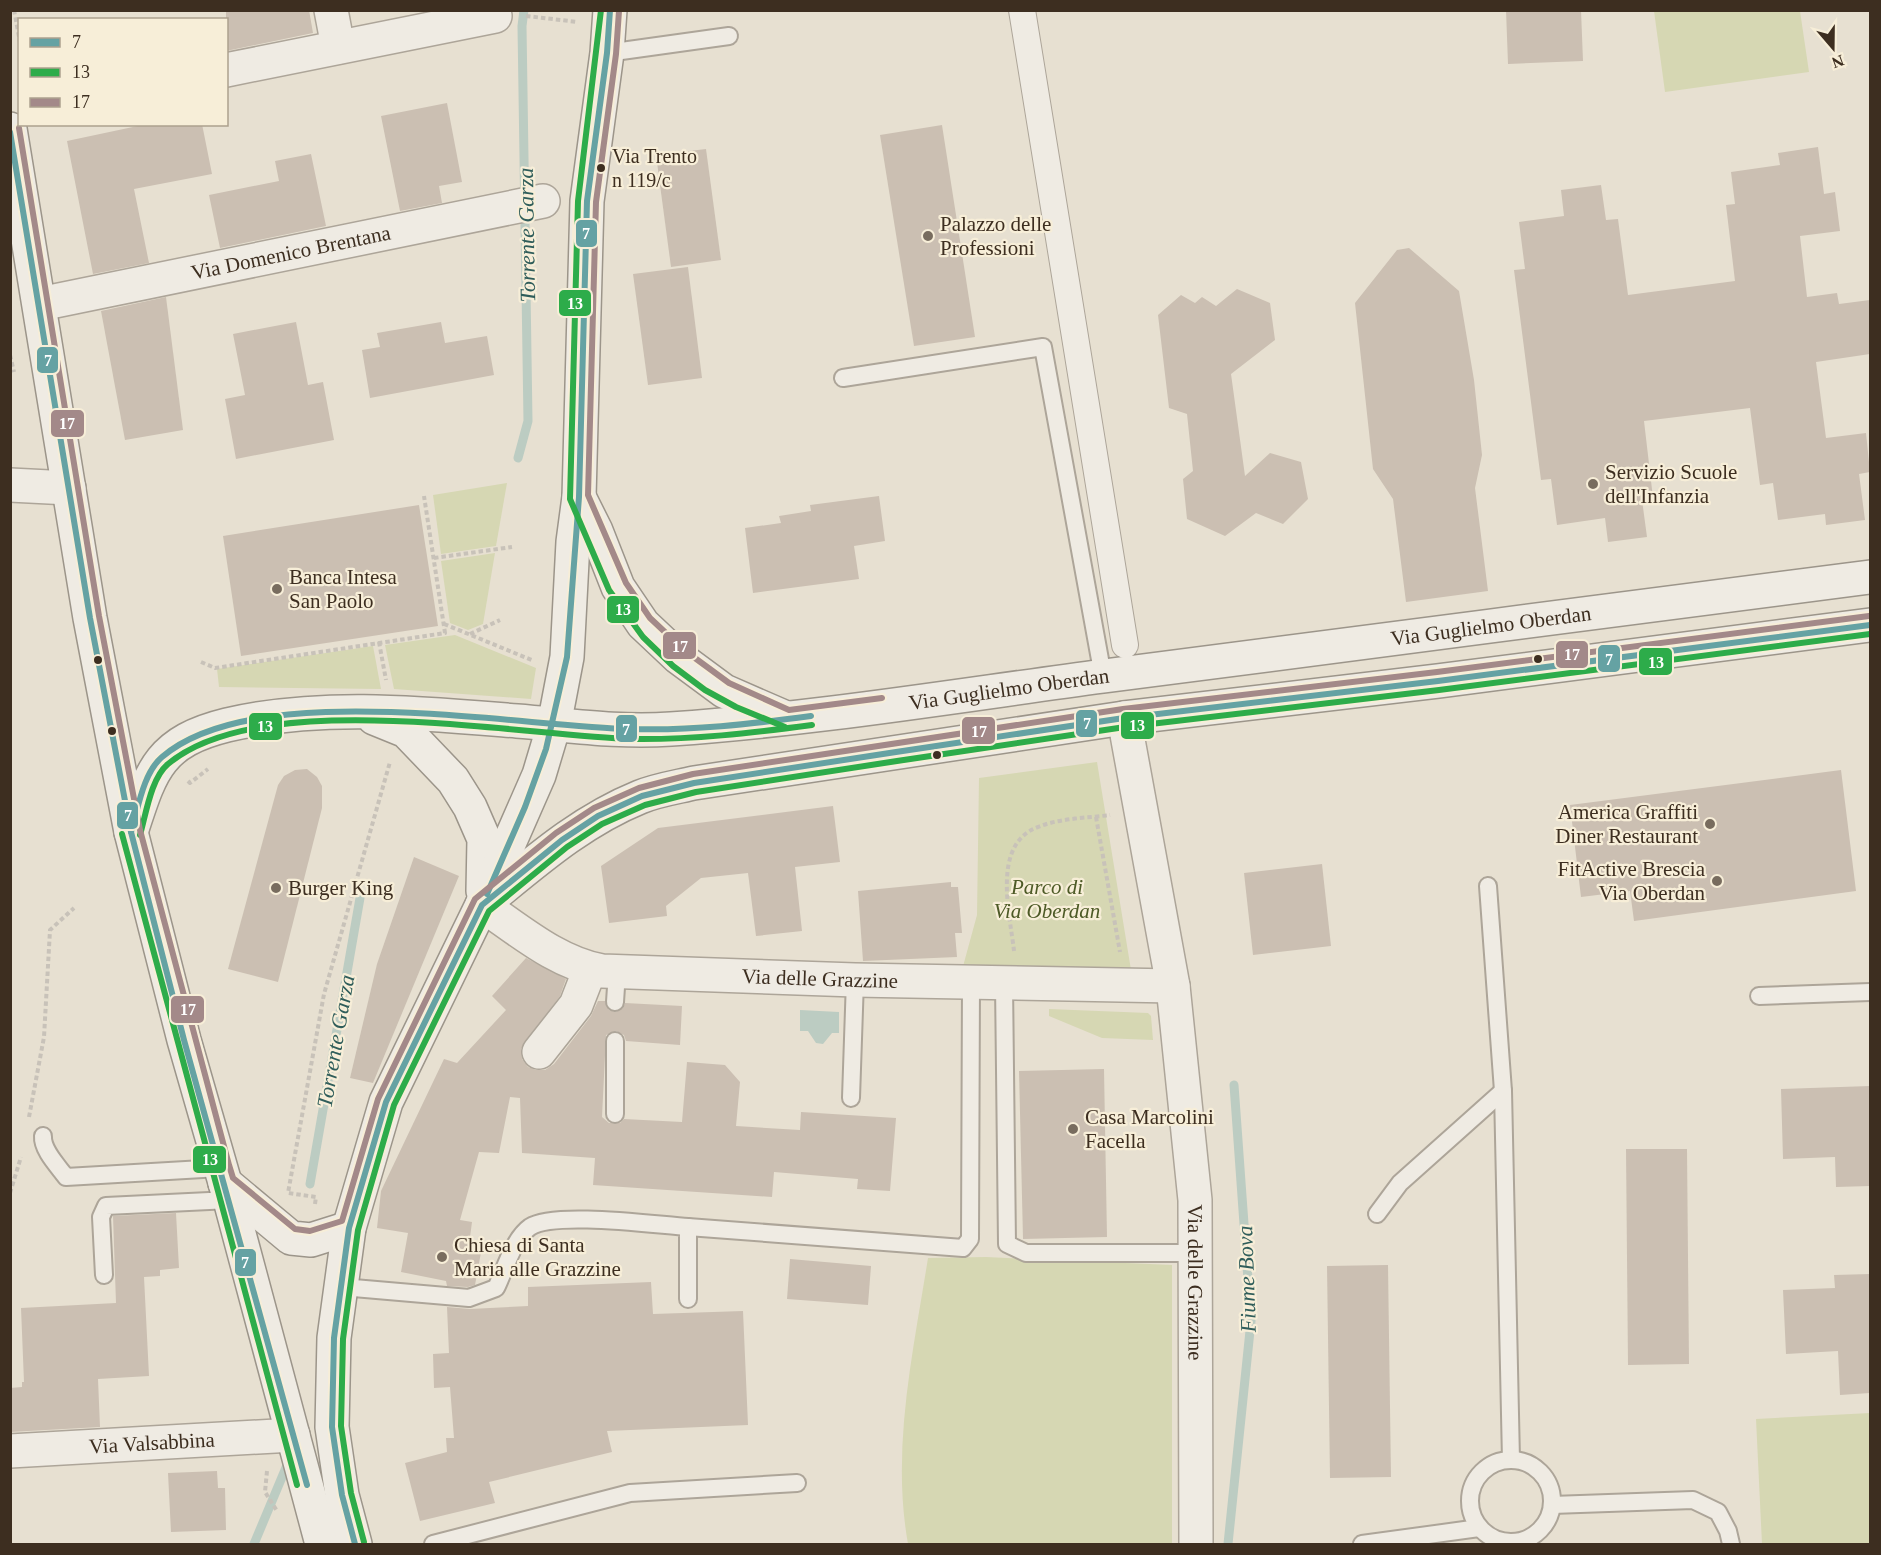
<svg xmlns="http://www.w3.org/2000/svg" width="1881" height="1555" font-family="'Times New Roman',serif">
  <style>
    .green { fill: #d6d7b3 }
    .water { fill: #bcccc2 }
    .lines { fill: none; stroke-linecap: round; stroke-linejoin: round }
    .stream { stroke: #bcccc2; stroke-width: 9 }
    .building { fill: #cbbfb2 }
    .service-casing { stroke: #ada599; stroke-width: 20 }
    .pedestrian-casing { stroke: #ada599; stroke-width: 28 }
    .minor-casing { stroke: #ada599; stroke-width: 36 }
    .secondary-casing { stroke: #9c958a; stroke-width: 36 }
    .path { stroke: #c8c2b9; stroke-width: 4; stroke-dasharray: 4.5 3; stroke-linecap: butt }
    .service { stroke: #efebe3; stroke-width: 16 }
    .pedestrian { stroke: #efebe3; stroke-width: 26 }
    .minor { stroke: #efebe3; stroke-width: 33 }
    .secondary { stroke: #efebe3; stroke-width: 33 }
    .bus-1-casing { stroke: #f7eed8; stroke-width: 10 }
    .bus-2-casing { stroke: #f7eed8; stroke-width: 10 }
    .bus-3-casing { stroke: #f7eed8; stroke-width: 10 }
    .bus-1 { stroke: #65a2a3; stroke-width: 6 }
    .bus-2 { stroke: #2dac4a; stroke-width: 6 }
    .bus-3 { stroke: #a38989; stroke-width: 6 }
    .bus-dot { fill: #3d2e20; stroke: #f7eed8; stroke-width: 2 }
    .poi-dot { fill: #786c5e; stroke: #f7eed8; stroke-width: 2 }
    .labels { text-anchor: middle; stroke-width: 4.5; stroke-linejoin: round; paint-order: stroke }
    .bus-label { font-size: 20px; fill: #3d2e20; stroke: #f7eed8; text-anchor: start }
    .poi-label { font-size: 21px; fill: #3d2e20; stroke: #f7eed8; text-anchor: start }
    .street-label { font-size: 21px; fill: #3d2e20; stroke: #f7eed8 }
    .park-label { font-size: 21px; font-style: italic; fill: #4d5a26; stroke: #f7eed8 }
    .water-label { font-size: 22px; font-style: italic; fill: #2f5d5a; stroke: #f7eed8 }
    .line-badge { stroke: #f7eed8; stroke-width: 2 }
    .badge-label { font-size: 16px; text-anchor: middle; font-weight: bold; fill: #fff }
  </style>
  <rect width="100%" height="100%" fill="#e7e0d1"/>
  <g class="green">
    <polygon points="1654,11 1800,11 1809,72 1665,92"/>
    <polygon points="507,483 496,546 441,554 433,495"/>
    <polygon points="495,553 483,624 468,630 450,623 441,561"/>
    <polygon points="455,635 536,668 531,699 394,689 385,645"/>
    <polygon points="373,646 381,689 219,687 217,669"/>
    <polygon points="1097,762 1131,970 962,970 977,915 979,778"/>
    <polygon points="1049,1009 1148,1013 1151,1016 1153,1040 1102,1038 1049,1016"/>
    <path d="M986,1257L1172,1265V1544H908C891,1449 913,1353 928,1258Z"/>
    <polygon points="1870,1413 1870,1544 1762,1544 1756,1419"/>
  </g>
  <polygon class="water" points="800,1010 839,1012 839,1033 832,1033 823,1044 816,1043 808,1031 800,1031"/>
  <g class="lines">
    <g class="stream">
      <polyline points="518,458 528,421 522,26 524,10"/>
      <polyline points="310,1184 360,898"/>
      <polyline points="254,1544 290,1458"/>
      <polyline points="1228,1544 1251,1321 1234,1085"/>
    </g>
  </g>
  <g class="building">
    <polygon points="226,10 309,10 313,33 226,51"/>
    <polygon points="1506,10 1581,10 1583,61 1508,64"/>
    <polygon points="447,103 462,182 439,186 442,203 400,211 381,116"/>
    <polygon points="147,124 202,124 212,174 134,189 149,263 93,274 67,141"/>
    <polygon points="942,125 975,337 914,346 880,135"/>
    <polygon points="1818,147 1824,194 1835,192 1840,231 1800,236 1807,297 1837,293 1839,304 1870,300 1870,354 1816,362 1826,438 1866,433 1870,472 1859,474 1865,520 1826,525 1825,514 1778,520 1773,483 1760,485 1750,408 1644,421 1653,498 1642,500 1647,537 1608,542 1605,518 1557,525 1551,479 1541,480 1514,270 1525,269 1519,222 1564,216 1561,190 1601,185 1606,220 1618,219 1628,295 1735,281 1726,205 1735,204 1731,172 1780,165 1778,153"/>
    <polygon points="706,149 721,260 671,267 656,155"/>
    <polygon points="311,154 326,226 220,248 209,195 279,181 275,161"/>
    <polygon points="1409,248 1459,291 1474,380 1482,455 1475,488 1488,591 1406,602 1393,499 1373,469 1355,303 1397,250"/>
    <polygon points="688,267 702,378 648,385 633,274"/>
    <polygon points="1237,289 1270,303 1275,340 1231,374 1245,476 1270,453 1301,462 1308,499 1283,524 1256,513 1225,536 1187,519 1183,479 1193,471 1187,414 1169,408 1158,315 1181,295 1195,303 1202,297 1216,306"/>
    <polygon points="166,297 183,430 125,440 101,311"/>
    <polygon points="296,322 308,385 323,382 334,440 236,459 225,399 245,395 233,334"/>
    <polygon points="441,322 445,343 487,336 494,375 370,398 362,350 380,347 377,333"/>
    <polygon points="879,496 885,541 854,546 859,579 753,593 745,528 781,523 779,516 811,511 810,505"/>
    <polygon points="419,505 438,626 241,656 223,536"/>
    <polygon points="307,769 317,777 322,786 322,808 278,982 228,969 278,785 284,776 295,770"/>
    <polygon points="1841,770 1856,891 1634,921 1630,891 1581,897 1570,805"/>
    <polygon points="833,806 840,862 795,867 802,931 756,936 748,873 701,878 666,906 667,916 609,923 601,866 658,828"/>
    <polygon points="414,857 459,876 373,1083 350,1078 377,964"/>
    <polygon points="1322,864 1331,946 1253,955 1244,873"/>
    <polygon points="951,882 951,887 958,887 962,933 955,933 957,957 863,961 858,891"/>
    <polygon points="526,958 566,979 560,996 521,1049 522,1059 528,1067 536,1070 545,1070 554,1064 591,1016 598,1001 605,1001 609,1010 615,1012 623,1008 625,1003 682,1006 680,1045 626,1041 624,1035 616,1031 606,1035 602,1117 609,1123 620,1123 624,1119 682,1122 687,1062 725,1065 740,1082 736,1126 800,1130 801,1112 896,1118 890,1191 857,1189 858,1179 774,1172 772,1197 593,1185 595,1158 522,1153 520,1098 510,1097 499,1153 479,1152 460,1220 472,1222 469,1245 482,1247 475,1285 468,1287 447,1286 446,1281 401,1272 408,1233 377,1228 381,1191 444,1059 457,1063 506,1010 492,996"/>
    <polygon points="1104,1069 1107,1237 1023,1239 1019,1071"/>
    <polygon points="1870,1086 1870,1186 1836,1187 1835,1157 1783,1159 1781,1089"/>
    <polygon points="1626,1149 1687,1149 1689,1364 1628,1365"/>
    <polygon points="176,1213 179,1268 160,1270 160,1276 144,1277 149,1376 98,1379 100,1427 10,1432 10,1388 22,1387 22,1382 24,1382 21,1308 116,1303 113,1216"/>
    <polygon points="790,1259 871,1266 868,1305 787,1299"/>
    <polygon points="1388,1265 1391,1477 1330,1478 1327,1266"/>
    <polygon points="1870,1274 1870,1393 1840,1395 1838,1351 1786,1354 1783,1290 1835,1288 1834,1275"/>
    <polygon points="651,1282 653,1314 743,1311 748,1425 607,1431 612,1452 489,1482 495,1503 420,1521 405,1463 447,1452 446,1438 454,1438 450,1387 434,1388 433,1354 449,1353 447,1307 470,1309 528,1306 528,1287"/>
    <polygon points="217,1471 218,1488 225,1488 226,1530 171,1532 168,1473"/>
  </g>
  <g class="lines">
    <defs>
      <g id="service">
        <polyline points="607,53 729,36"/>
        <polyline points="843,378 1043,347 1103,676"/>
        <polyline points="1488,886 1503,1091 1511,1460"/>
        <polyline points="1004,983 1007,1244 1026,1253 1195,1253"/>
        <polyline points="1759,996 1870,992"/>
        <polyline points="615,1002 617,972"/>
        <polyline points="851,1098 855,980"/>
        <polyline points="615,1114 615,1041"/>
        <path d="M43,1136C42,1150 58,1166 66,1177L220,1168"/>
        <polyline points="1377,1214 1400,1183 1503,1091"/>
        <polyline points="688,1227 963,1248 970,1239 971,983"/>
        <polyline points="104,1275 101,1217 106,1206 230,1200"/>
        <path d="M342,1287L469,1298L496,1288C505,1270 513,1239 530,1227C554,1211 656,1225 688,1227V1299"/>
        <circle cx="1511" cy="1501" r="41"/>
        <polyline points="1552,1505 1693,1500 1718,1512 1728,1531 1731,1544"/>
        <polyline points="433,1544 630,1493 797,1483"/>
        <polyline points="1362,1544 1479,1528"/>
      </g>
      <polyline id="pedestrian" points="1022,10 1125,645"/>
      <g id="minor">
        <polyline points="331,10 338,47"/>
        <polyline points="226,70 495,16"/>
        <path id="s1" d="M40,304L543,201"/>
        <polyline points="10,485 69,488"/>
        <path id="s2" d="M1124,718L1173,986L1195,1200L1196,1544"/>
        <path id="s3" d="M482,905C519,930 557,963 602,971L855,980L1173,986"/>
        <polyline points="539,1052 576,1005 590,969"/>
        <path id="s4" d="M10,1451L293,1435"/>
      </g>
      <g id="secondary">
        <polyline points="10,129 90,618 131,832 184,1040 230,1200 322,1544"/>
        <polyline points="579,497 596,531 618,587 643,624 678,657 724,691 786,718"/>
        <polyline points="374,718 406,731 453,780 470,807 484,839 483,891"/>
        <path id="s5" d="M131,832C151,771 158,742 227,725C321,703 421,713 517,721C568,725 619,733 671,729C816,719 960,695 1104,676C1359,643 1615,610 1870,577"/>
        <path d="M487,901C536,861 581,821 640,797C657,790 677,787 694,783L1124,718L1438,681L1870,625"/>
        <polyline points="225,1183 291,1238 311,1240 349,1228"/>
        <polyline points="355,1544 342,1495 332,1427 334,1338 349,1228 386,1102 482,905 539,775 554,725 567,657 573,542 579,497 587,201 607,53 610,10"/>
      </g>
    </defs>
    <use href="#service" class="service-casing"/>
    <use href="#pedestrian" class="pedestrian-casing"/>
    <use href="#minor" class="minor-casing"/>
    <use href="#secondary" class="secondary-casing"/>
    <g class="path">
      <polyline points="14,10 20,42"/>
      <polyline points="526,16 578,22"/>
      <polyline points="10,355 14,372"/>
      <polyline points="434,558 512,547"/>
      <polyline points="444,624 534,661"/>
      <polyline points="470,634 500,620"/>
      <polyline points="379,642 386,680"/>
      <polyline points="201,662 215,668 445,633 424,496"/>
      <polyline points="188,781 190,783 208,769"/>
      <polyline points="1096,817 1120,952"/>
      <path d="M1014,951C1010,914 991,844 1038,827C1060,818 1087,818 1110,815"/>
      <polyline points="29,1117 44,1037 50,930 74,908"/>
      <polyline points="10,1193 21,1157"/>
      <polyline points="315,1204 316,1197 288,1193 324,994 390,762"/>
      <polyline points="267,1471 265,1492 277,1511"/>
    </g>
    <use href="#service" class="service"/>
    <use href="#pedestrian" class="pedestrian"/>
    <use href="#minor" class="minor"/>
    <use href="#secondary" class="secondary"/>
    <defs>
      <g id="bus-1">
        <polyline points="10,132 90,618 131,832 184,1040 307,1485"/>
        <path d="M131,832C138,809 143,773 162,757C255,677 512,726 630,729C691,731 751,724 811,716"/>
        <polyline points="487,894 525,807 546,749 567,657 579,497 587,201 607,53 610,10"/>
        <polyline points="355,1544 342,1495 332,1427 334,1338 349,1228 386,1102 482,905 562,840 598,816 642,796 694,783 896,752 1124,718 1438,681 1870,625"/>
      </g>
      <g id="bus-2">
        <polyline points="601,10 578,201 570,499 609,590 643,637 673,666 705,690 736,707 785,727"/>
        <polyline points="122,834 297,1485"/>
        <path d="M140,835C146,814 151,778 168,764C261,686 514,735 631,739C692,740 752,733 812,725"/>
        <polyline points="364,1542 351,1493 341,1426 343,1339 358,1230 394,1105 489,911 567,847 602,824 645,805 696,792 897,761 1125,727 1439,690 1870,634"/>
      </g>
      <g id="bus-3">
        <polyline points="619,11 616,54 596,202 588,495 626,583 650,618 684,650 729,683 789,710 882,698"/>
        <polyline points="19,128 99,616 140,830 229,1165 233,1178 295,1229 310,1231 342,1221 378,1099 475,899 556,833 594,808 639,788 693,774 1123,709 1437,672 1869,616"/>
      </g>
    </defs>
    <use href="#bus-1" class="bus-1-casing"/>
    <use href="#bus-2" class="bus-2-casing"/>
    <use href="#bus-3" class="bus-3-casing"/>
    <use href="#bus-1" class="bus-1"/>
    <use href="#bus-2" class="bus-2"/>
    <use href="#bus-3" class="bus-3"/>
  </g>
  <g class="bus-dot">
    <circle cx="601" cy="168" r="5"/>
    <circle cx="1538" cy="659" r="5"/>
    <circle cx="98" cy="660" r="5"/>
    <circle cx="112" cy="731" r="5"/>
    <circle cx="937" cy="755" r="5"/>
  </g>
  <g class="poi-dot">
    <circle cx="928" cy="236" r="6"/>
    <circle cx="1593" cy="484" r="6"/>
    <circle cx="277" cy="589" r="6"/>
    <circle cx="1710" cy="824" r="6"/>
    <circle cx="1717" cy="881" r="6"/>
    <circle cx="276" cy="888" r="6"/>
    <circle cx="1073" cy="1129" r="6"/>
    <circle cx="442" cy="1257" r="6"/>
  </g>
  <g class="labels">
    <g class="bus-label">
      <text x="612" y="163">Via Trento<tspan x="612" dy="24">n 119/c</tspan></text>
    </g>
    <g class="poi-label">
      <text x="940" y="231">Palazzo delle<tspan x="940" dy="24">Professioni</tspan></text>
      <text x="1605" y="479">Servizio Scuole<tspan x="1605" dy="24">dell'Infanzia</tspan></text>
      <text x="289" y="584">Banca Intesa<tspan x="289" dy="24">San Paolo</tspan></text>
      <text x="1698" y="819" text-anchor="end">America Graffiti<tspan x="1698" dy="24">Diner Restaurant</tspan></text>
      <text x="1705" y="876" text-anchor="end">FitActive Brescia<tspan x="1705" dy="24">Via Oberdan</tspan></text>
      <text x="288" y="895">Burger King</text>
      <text x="1085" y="1124">Casa Marcolini<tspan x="1085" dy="24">Facella</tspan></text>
      <text x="454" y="1252">Chiesa di Santa<tspan x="454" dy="24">Maria alle Grazzine</tspan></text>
    </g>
    <g class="street-label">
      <text dy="7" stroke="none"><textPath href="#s1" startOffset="256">Via Domenico Brentana</textPath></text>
      <text dy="7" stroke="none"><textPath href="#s5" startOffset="1426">Via Guglielmo Oberdan</textPath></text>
      <text dy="7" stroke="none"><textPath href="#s5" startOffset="940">Via Guglielmo Oberdan</textPath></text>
      <text dy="7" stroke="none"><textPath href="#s3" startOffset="356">Via delle Grazzine</textPath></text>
      <text dy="7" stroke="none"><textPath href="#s2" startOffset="570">Via delle Grazzine</textPath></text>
      <text dy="7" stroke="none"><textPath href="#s4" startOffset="142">Via Valsabbina</textPath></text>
    </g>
    <g class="park-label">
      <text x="1047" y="894">Parco di<tspan x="1047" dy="24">Via Oberdan</tspan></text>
    </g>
    <g class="water-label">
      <text transform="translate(526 235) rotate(-91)" y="8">Torrente Garza</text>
      <text transform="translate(335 1041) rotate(-80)" y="8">Torrente Garza</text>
      <text transform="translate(1246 1279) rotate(-92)" y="8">Fiume Bova</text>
    </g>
  </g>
  <g class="line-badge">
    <rect x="575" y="219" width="23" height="29" rx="6" fill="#65a2a3"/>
    <rect x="558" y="289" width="34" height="28" rx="6" fill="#2dac4a"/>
    <rect x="36" y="346" width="23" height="28" rx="6" fill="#65a2a3"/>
    <rect x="50" y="409" width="35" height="29" rx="6" fill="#a38989"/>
    <rect x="606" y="595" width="34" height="29" rx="6" fill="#2dac4a"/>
    <rect x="662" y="631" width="35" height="29" rx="6" fill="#a38989"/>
    <rect x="1555" y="640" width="34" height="29" rx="6" fill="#a38989"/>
    <rect x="1597" y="644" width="24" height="29" rx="6" fill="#65a2a3"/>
    <rect x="1638" y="647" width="35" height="29" rx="6" fill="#2dac4a"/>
    <rect x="1075" y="709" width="23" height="29" rx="6" fill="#65a2a3"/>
    <rect x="1120" y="711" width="35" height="29" rx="6" fill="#2dac4a"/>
    <rect x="248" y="712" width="35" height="29" rx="6" fill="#2dac4a"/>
    <rect x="615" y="714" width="23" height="29" rx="6" fill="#65a2a3"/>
    <rect x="961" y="716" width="35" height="29" rx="6" fill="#a38989"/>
    <rect x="116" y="801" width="23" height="29" rx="6" fill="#65a2a3"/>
    <rect x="170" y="995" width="35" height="29" rx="6" fill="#a38989"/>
    <rect x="192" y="1145" width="35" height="29" rx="6" fill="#2dac4a"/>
    <rect x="234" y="1248" width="23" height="29" rx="6" fill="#65a2a3"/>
  </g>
  <g class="badge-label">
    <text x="586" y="239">7</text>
    <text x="575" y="309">13</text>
    <text x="48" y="366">7</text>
    <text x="67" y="429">17</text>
    <text x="623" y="615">13</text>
    <text x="680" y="652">17</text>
    <text x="1572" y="660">17</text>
    <text x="1609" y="665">7</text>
    <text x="1656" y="668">13</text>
    <text x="1087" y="729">7</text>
    <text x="1137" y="731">13</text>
    <text x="265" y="732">13</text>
    <text x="626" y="735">7</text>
    <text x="979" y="737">17</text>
    <text x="128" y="821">7</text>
    <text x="188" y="1015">17</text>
    <text x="210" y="1165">13</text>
    <text x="245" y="1268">7</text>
  </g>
  <rect width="1881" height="1555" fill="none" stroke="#3d2e20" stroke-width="24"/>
  <rect x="18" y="18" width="210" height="108" fill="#f7eed8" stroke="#ada18e" stroke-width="1.5"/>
  <rect x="30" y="38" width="30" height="9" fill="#65a2a3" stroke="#ada18e" stroke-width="1.5"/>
  <text x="72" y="48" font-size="18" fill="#3d2e20">7</text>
  <rect x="30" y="68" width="30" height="9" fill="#2dac4a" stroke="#ada18e" stroke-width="1.5"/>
  <text x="72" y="78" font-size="18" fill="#3d2e20">13</text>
  <rect x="30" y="98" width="30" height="9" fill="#a38989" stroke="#ada18e" stroke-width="1.5"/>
  <text x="72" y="108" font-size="18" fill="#3d2e20">17</text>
  <g transform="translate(1833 48) rotate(160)" stroke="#f7eed8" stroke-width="4.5" paint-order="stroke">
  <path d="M0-4.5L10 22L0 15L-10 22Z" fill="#3d2e20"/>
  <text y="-9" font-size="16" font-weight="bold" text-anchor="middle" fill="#3d2e20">N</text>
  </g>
</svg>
